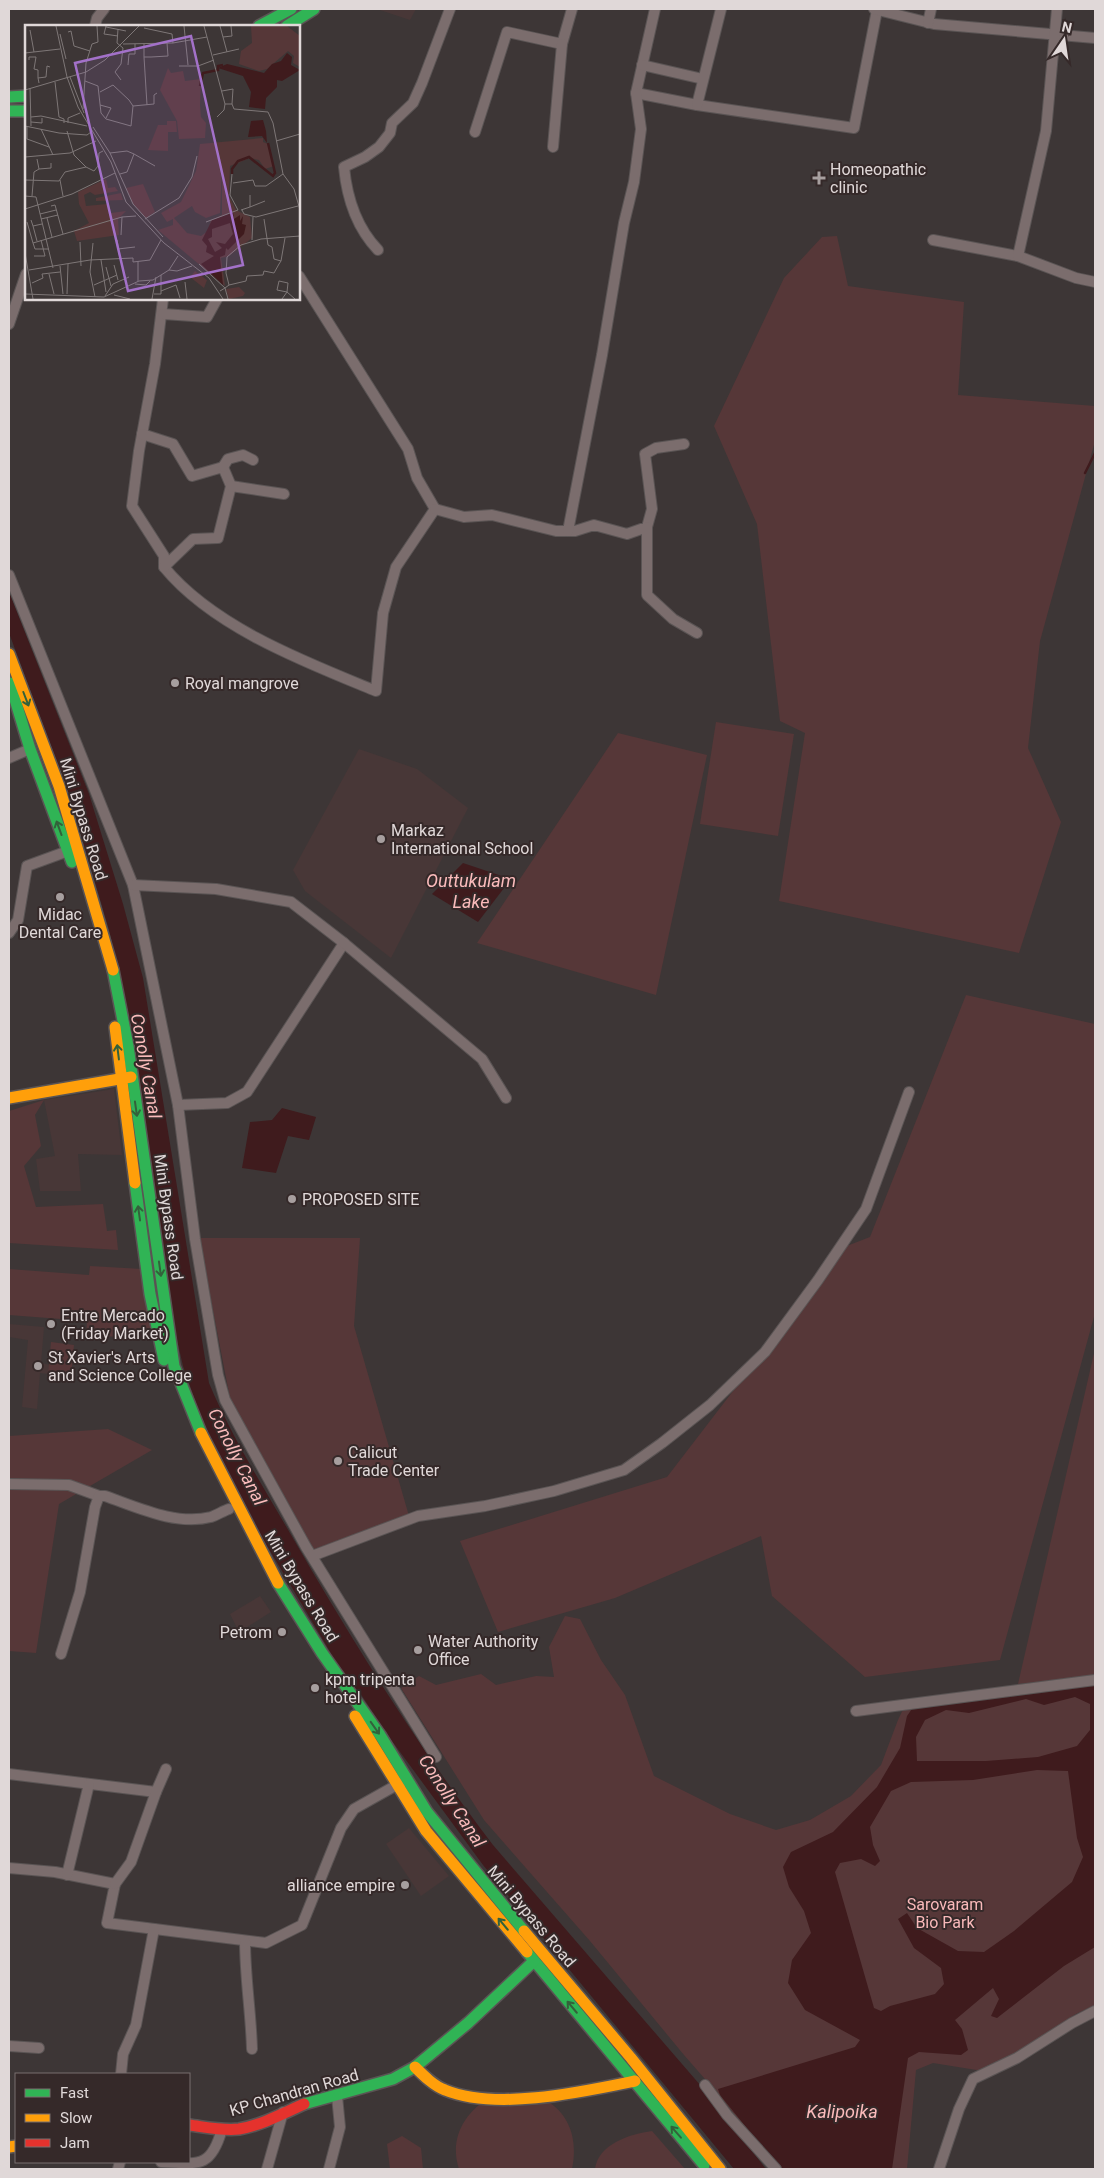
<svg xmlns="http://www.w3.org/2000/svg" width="1104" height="2178" font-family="Roboto,sans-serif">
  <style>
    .built { fill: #483737 }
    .green { fill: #563738 }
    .water { fill: #3f1b1d; fill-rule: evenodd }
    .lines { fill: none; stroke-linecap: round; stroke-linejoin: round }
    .stream { stroke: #3f1b1d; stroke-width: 2.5 }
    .street-casing { stroke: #5a5454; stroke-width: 12 }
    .fast-casing { stroke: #5a5454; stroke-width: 14 }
    .slow-casing { stroke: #5a5454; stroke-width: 14 }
    .jam-casing { stroke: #5a5454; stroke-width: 14 }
    .street { stroke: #7b6d6d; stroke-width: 10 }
    .fast { stroke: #30b455; stroke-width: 11 }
    .slow { stroke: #ff9f0a; stroke-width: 11 }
    .jam { stroke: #e5322d; stroke-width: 11 }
    .oneway { stroke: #33613b }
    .poi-dot { fill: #a79f9f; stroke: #352929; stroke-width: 2 }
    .labels { text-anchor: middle; stroke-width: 4; stroke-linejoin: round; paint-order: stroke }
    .poi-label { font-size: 16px; fill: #e0d8d8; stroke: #352929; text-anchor: start }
    .street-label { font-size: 16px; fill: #e0d8d8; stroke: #352929 }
    .park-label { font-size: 16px; fill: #f9b9ba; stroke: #352929 }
    .water-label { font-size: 18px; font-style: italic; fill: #fabbbb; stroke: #352929 }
    .inset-river { fill: none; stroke: #3f1b1d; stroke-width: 2.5 }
    .inset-road { fill: none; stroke: #7e7777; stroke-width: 1 }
    .view { fill: #a371c9; fill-opacity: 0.15; stroke: #a371c9; stroke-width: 2.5 }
    .inset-edge { fill: none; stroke: #e0d8d8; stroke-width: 2.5 }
  </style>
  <rect width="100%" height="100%" fill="#3d3636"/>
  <g class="built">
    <polygon points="377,9 416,9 410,20"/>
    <polygon points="359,749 417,769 468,808 391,958 305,891 293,870"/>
    <polygon points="114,1089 122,1155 78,1154 81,1191 40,1191 36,1159 55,1156 44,1100"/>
    <polygon points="9,1324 44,1327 41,1363 50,1365 49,1374 40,1373 37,1409 22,1407 28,1340 9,1337"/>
    <polygon points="260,1596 271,1612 239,1632 230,1614"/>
    <polygon points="409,1828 449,1876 421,1896 386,1844"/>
  </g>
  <g class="green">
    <polygon points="837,236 848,286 964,302 958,395 1095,406 1095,441 1040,641 1028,748 1061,822 1019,953 779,901 805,733 780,721 757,524 714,426 784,278 822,237"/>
    <polygon points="716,722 794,734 778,836 700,824"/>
    <polygon points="618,733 707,755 656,995 477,943"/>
    <polygon points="966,995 1095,1024 1095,1313 1000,1660 865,1677 772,1596 761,1536 615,1598 498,1632 460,1541 667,1477 806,1296 839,1249 870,1237"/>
    <polygon points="44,1100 35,1115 41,1146 24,1166 36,1207 103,1204 107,1231 116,1230 118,1250 9,1243 9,1111"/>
    <polygon points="199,1238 360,1238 354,1326 409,1516 315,1552 230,1398"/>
    <polygon points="90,1266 142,1269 152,1339 86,1335 87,1321 9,1315 9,1269 89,1275"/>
    <polygon points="51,1342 74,1345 71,1377 48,1374"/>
    <polygon points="1095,1349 1095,1676 1018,1684"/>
    <polygon points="108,1429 152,1450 59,1504 36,1653 9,1651 9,1436"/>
    <polygon points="565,1616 580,1619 601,1660 625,1695 654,1776 730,1814 776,1830 810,1820 851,1796 881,1765 898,1720 906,1703 1095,1678 1095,2005 1076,2014 989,2072 933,2063 916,2070 907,2169 776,2169 725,2102 684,2055 590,1941 484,1820 401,1688 419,1676 436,1685 481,1674 496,1685 536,1676 554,1677 549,1647"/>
    <path d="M490,2097C502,2097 530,2094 540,2097C544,2098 547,2101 550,2103C573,2119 577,2145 572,2169H459C449,2139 464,2113 490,2097Z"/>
    <path d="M652,2131L685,2169H595C598,2144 630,2134 652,2131Z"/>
    <polygon points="402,2136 421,2148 423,2169 390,2169 387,2144"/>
  </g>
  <g class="water">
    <path d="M9,592L89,794L123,904L143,978L209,1383C232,1438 264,1488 294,1540C354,1644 419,1748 493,1845L701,2086L766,2169H734L483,1865L392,1741L358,1690L351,1687L244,1507L208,1437L183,1366L175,1331L124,992L109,930L69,794L9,633Z"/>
    <polygon points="463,863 511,879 478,922 432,894"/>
    <polygon points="282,1108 316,1117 309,1140 288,1136 276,1173 242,1168 250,1122 272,1120"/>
    <path d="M1095,1682V1947L1064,1966L997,2018L991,2016L999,1999L993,1988L955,2020L962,2029L968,2050L961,2055L919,2052L908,2058L892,2169H780L720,2095L718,2089L855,2047L860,2040L805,2010L788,1983L792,1960L811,1933L804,1911L789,1887L783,1867L791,1852L833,1832L877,1787L900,1748L907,1716L914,1706ZM1075,1697L1090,1704V1730L1077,1746L1038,1757L986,1761H917L916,1737L925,1720L946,1710L969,1713L1026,1699L1044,1705ZM1037,1770L1068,1771L1077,1838L1083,1857L1072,1882L1014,1931L984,1952L958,1951L917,1928L907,1913L898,1919L914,1948L941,1968L944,1984L935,1994L890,2006L881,2011L874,2008L835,1872L840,1863L861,1859L875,1866L880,1861L873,1845L870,1827L891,1791L911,1782L973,1780Z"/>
  </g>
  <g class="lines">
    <polyline class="stream" points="1085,473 1095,453"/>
    <defs>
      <g id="street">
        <polyline points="655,9 636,93 697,105 854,128 877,10"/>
        <polyline points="874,9 934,24 1095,38"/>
        <polyline points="928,23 931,9"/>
        <polyline points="95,26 97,18 104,9"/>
        <polyline points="642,65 703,79"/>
        <polyline points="697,105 721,9"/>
        <polyline points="475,132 507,32 562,44 572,9"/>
        <polyline points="553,147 562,44"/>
        <polyline points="933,240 1018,256 1076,278 1095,282"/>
        <path d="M378,250C356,227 347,199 344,167L365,157L379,147L390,133L392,123L413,103L422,83L450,9"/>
        <polyline points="1018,256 1046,131 1057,9"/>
        <path d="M163,299L155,364L139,451L132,506L164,556V567C213,627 305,662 376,691L383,613L396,567L435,509L417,478L408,449L299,276"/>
        <polyline points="163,314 207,317 217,299"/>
        <polyline points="9,324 26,274"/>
        <polyline points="142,434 173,444 192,476 223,467 231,486 218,538 193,539 164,567"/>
        <polyline points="223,467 228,459 243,455 253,460"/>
        <polyline points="231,486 284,494"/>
        <polyline points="435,509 464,517 492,515 556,531 575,531 594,525 627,534 647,527 652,509 645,454 656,448 684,444"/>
        <polyline points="647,527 647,595 673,619 697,633"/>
        <polyline points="568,531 602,355 624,223 634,182 641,129 636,93"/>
        <polyline points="9,575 133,885 178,1105 195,1239 218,1375 225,1400 306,1547 436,1757"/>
        <polyline points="9,758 30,749"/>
        <polyline points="133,885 216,889 291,902 344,943 247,1092 227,1103 178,1105"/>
        <polyline points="9,933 18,920 27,866 68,851"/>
        <polyline points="344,943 482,1059 506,1098"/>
        <polyline points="9,1484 69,1485 99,1496"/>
        <polyline points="312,1556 418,1516 485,1506 554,1491 624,1470 662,1443 710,1405 765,1352 818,1280 866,1209 909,1092"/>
        <path d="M61,1654L80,1592L95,1507L99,1496H105C137,1507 176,1526 211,1517C217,1515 223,1511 229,1509"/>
        <polyline points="856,1711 1095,1680"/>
        <polyline points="9,1774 156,1792"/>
        <polyline points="9,1868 55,1872 115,1884 107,1923 266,1943 302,1925 341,1828 354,1809 402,1782"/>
        <polyline points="67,1875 89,1784"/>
        <polyline points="115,1884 131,1862 156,1792 166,1769"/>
        <path d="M245,1941C245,1977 251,2013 252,2049"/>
        <polyline points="9,2046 39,2048"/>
        <polyline points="121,2074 123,2054 136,2025 154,1929"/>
        <polyline points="705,2085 727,2115 776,2169"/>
        <path d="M161,2162C198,2164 211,2169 222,2129"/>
        <polyline points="118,2169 120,2162"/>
        <polyline points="267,2169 283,2112"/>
        <polyline points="329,2169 340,2127 337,2096"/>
        <polyline points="939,2169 959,2109 973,2079 1017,2058 1072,2023 1095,2011"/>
      </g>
      <g id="fast">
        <polyline points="259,26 291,9"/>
        <polyline points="287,26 314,9"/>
        <polyline points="9,97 26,96"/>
        <polyline points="9,111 26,111"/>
        <polyline points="10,683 30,749 72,862"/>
        <polyline points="113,970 128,1046 174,1366 201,1433"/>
        <polyline points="135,1183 150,1294 164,1360"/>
        <polyline points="278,1583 322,1653 380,1735 427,1812 524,1931"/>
        <polyline points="527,1952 704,2165"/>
        <polyline points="304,2104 393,2079 415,2067 468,2023 534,1961"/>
      </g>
      <g id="slow">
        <polyline points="9,654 59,786 113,970"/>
        <polyline points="115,1027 135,1183"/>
        <polyline points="9,1098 131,1077"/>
        <polyline points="201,1433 278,1583"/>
        <polyline points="355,1716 426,1831 527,1952"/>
        <polyline points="524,1931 631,2058 720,2169"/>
        <path d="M415,2067C424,2076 434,2086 445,2090C496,2111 582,2092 635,2081"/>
        <polyline points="9,2147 16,2146"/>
      </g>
      <path id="jam" d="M189,2125C205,2127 223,2131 239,2129C262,2125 284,2113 304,2104"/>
    </defs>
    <use href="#street" class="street-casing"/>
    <use href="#fast" class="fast-casing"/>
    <use href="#slow" class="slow-casing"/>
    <use href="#jam" class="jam-casing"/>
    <use href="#street" class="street"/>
    <use href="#fast" class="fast"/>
    <use href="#slow" class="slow"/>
    <use href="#jam" class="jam"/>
  </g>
  <defs><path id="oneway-shaft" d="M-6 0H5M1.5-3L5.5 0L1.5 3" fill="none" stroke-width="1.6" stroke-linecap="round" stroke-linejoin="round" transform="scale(1.25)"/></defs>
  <g class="oneway">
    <use href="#oneway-shaft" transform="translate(26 699) rotate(69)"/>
    <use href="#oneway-shaft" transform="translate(59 828) rotate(-110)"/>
    <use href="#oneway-shaft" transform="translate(118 1052) rotate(-97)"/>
    <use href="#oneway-shaft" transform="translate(136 1109) rotate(82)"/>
    <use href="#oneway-shaft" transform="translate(139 1213) rotate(-98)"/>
    <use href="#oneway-shaft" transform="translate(160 1269) rotate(82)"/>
    <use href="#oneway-shaft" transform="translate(375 1728) rotate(55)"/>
    <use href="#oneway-shaft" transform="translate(503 1924) rotate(-130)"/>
    <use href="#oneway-shaft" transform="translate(572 2007) rotate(-130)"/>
    <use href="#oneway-shaft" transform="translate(676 2132) rotate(-131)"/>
  </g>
  <g class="poi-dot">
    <path d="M816.5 170.5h5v5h5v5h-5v5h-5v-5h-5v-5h5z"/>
    <circle cx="175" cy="683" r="5"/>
    <circle cx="381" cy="839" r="5"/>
    <circle cx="60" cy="897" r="5"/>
    <circle cx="292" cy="1199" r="5"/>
    <circle cx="51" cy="1324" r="5"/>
    <circle cx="38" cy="1366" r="5"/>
    <circle cx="338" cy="1461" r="5"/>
    <circle cx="282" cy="1632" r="5"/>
    <circle cx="418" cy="1650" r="5"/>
    <circle cx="315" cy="1688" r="5"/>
    <circle cx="405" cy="1885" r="5"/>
  </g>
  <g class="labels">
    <g class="poi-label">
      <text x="830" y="175">Homeopathic<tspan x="830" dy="18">clinic</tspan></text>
      <text x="185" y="689">Royal mangrove</text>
      <text x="391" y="836">Markaz<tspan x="391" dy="18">International School</tspan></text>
      <text x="60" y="920" text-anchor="middle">Midac<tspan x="60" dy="18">Dental Care</tspan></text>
      <text x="302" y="1205">PROPOSED SITE</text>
      <text x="61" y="1321">Entre Mercado<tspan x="61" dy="18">(Friday Market)</tspan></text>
      <text x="48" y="1363">St Xavier's Arts<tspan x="48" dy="18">and Science College</tspan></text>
      <text x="348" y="1458">Calicut<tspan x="348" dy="18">Trade Center</tspan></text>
      <text x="272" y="1638" text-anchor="end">Petrom</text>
      <text x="428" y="1647">Water Authority<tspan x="428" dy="18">Office</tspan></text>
      <text x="325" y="1685">kpm tripenta<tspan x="325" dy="18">hotel</tspan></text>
      <text x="395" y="1891" text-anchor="end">alliance empire</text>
    </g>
    <g class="street-label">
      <text transform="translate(84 819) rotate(73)" y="6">Mini Bypass Road</text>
      <text transform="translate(169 1217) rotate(82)" y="6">Mini Bypass Road</text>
      <text transform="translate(302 1586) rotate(59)" y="6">Mini Bypass Road</text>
      <text transform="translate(532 1916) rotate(50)" y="6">Mini Bypass Road</text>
      <text transform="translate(294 2092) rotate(-16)" y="6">KP Chandran Road</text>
    </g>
    <g class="park-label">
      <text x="945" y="1910">Sarovaram<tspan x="945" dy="18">Bio Park</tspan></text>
    </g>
    <g class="water-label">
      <text x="471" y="887">Outtukulam<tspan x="471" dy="21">Lake</tspan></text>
      <text transform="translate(146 1066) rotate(80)" y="6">Conolly Canal</text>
      <text transform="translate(237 1457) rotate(63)" y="6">Conolly Canal</text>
      <text transform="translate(452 1801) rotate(57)" y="6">Conolly Canal</text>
      <text x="842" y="2118">Kalipoika</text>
    </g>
  </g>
  <g transform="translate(25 25)">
    <rect width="275" height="275" fill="#3d3636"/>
    <path d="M226,1H262L275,11V42L268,38L269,31L263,26L242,44L234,46L214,39L216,26L227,18ZM143,43L146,48L158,46L160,56L176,54L175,80L176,92L181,98L180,113L154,114L152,96L135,65ZM142,96H151L152,107H143V126L123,125L133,100H142ZM238,113V117L243,119L249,141L240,144L234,135L225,133L205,141L204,171L211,185L225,192L227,213L204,231L196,233L200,261L133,205L148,200V194L142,197L136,188L156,177L171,146L175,119ZM197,144V190L186,195L183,206L176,211L162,208L149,193L167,181L170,187L181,193L195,188ZM81,154L83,163L90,162L93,166L70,170L65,167L59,170L61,181L82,179L86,188L101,186L93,194L94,210L52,216L49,206L64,198L54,179L53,167ZM118,159L130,187L121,193L108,179L101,163ZM96,168L98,175L71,176V173ZM170,246L182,255L179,263L165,252ZM214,262L220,268L218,271L204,274L201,264Z" fill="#563738" fill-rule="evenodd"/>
    <path d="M262,28L267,32L266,40L275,45L257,56L252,55V62L241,73L240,84L224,82L226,67L218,51L193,43L202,39L239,48L247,39L256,36ZM238,95L241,106L242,118L237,111L223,112L226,96ZM208,187L209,194L215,190V196L218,191L217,199L221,200L219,209L203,225L201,223L200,230L195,232L198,260L176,239L189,231L181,227L182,221L177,215L187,195ZM205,198L208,209L200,219L191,217L197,223L190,227L183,214L187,212V204Z" fill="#3f1b1d" fill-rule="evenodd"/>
    <path class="inset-river" d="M175,61L178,48L193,45V41L198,40M207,149V144L213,136L224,132L248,151L250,148L243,118"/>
    <path class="inset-road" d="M31,1L42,52L53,82L86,137L101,177L139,218L184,253L198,274M81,1L79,9L93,11M159,1L163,40M179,1L200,79H207L209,84L243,87L248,98L258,149L269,164L275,185M195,1L202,27M81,2L101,6M119,3L147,9L148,18M93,4L92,18L98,23L96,39L90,47L96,55M5,5L9,27M43,7L46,6L49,21L65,26M35,9L41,34M198,12L207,11L206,1M167,15L171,33M98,19L148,18L182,12M119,19V32H126L143,31L142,18M0,28L35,24M188,30L214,24M119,32L122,80M4,35V32H11L9,44L13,45V53M103,40L104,29H110V19M154,41H173L189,35M45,52L59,88M60,56L73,61L76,88L81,94L106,101L108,81L104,75L88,60L75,67M30,57L34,92L39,94V98M14,58L13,53L21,52L22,41L25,42M5,63L6,101M0,65L61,47L80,35L114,1M197,66L208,64L207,79M75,80L86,83L81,93M108,81L129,79V70L132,68M58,84L61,38L67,19L73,17L72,1M6,92L16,91L62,101M192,92L199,85L200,79M6,97L17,98V93M43,98V93L55,88M0,101L34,108L62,110L66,107M2,101V114L24,122M68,102L85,128L108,179L138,212M16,104L28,130M42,106L49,130L61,142M251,116L275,109M85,128L102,126L109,129L102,147L95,149M109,129L130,141M0,132L45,128L71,116M12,134L14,144L26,143V138M0,155L34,156L40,147L61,142L69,146L73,141L74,128L78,126M35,155L38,171M208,158L228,155L230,161H241L258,149M0,171L11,172L28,243M7,171L9,147L14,144M26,181L30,180L38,209M225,182L240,176M0,184L47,169L90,148M216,185L225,182V170M217,185L219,189L231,192L273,181M15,189L31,185M22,193L27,212M16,194L33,190M120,194L154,173L167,152L172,131M6,195L8,201L17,199M2,197L8,218M181,197L213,185L205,170L207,149M8,201L12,216M96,210L97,192L111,191M92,215L95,234M227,215L228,192M55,217L56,241M68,218L65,247L70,272M24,224H10L8,218L97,192M93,224L110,222M0,228L8,274M9,231H20L16,215M76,235L81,267M113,236V256M256,236L260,213M174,239L200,263L195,266M89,240L93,255M35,241L38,269M81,242L86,261M4,245L65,235L108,233V237L125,235L136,215M144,245L152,246L167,241M24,249L29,269M254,256L263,258L262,267L252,265ZM160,257L162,274M7,258L18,253L17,249L35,247M110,259L121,260L125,256M69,260L92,250M204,260L221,256L222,251L238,250L239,246L249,248L254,239L256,236L249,234L247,222L243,220L239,194M136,266L151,260L155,273M0,269L79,272L114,256L128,255L144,245L153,231M42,269L43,239M129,269H136V250M89,270L105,274M80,271L88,259L104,252M127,274L131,252M203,274L200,263L204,260L201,248L202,232L216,220L236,214L275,211M257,274L262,267L270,274"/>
    <path class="view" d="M166,11L218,240L103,266L50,38Z"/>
    <rect width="275" height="275" class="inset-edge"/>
  </g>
  <rect width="1104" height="2178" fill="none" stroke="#e0d8d8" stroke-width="20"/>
  <rect x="15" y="2073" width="175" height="90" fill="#352929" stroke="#796f6f"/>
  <rect x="25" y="2089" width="25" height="8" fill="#30b455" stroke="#796f6f"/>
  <text x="60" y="2098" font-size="15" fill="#e0d8d8">Fast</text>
  <rect x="25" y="2114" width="25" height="8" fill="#ff9f0a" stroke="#796f6f"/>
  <text x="60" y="2123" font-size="15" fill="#e0d8d8">Slow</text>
  <rect x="25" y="2139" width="25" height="8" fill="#e5322d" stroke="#796f6f"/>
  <text x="60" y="2148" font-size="15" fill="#e0d8d8">Jam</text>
  <g transform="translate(1064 40) rotate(13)" stroke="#352929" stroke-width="4" paint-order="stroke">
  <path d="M0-4L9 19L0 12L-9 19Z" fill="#e0d8d8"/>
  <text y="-8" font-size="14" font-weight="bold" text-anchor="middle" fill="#e0d8d8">N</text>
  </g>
</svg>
